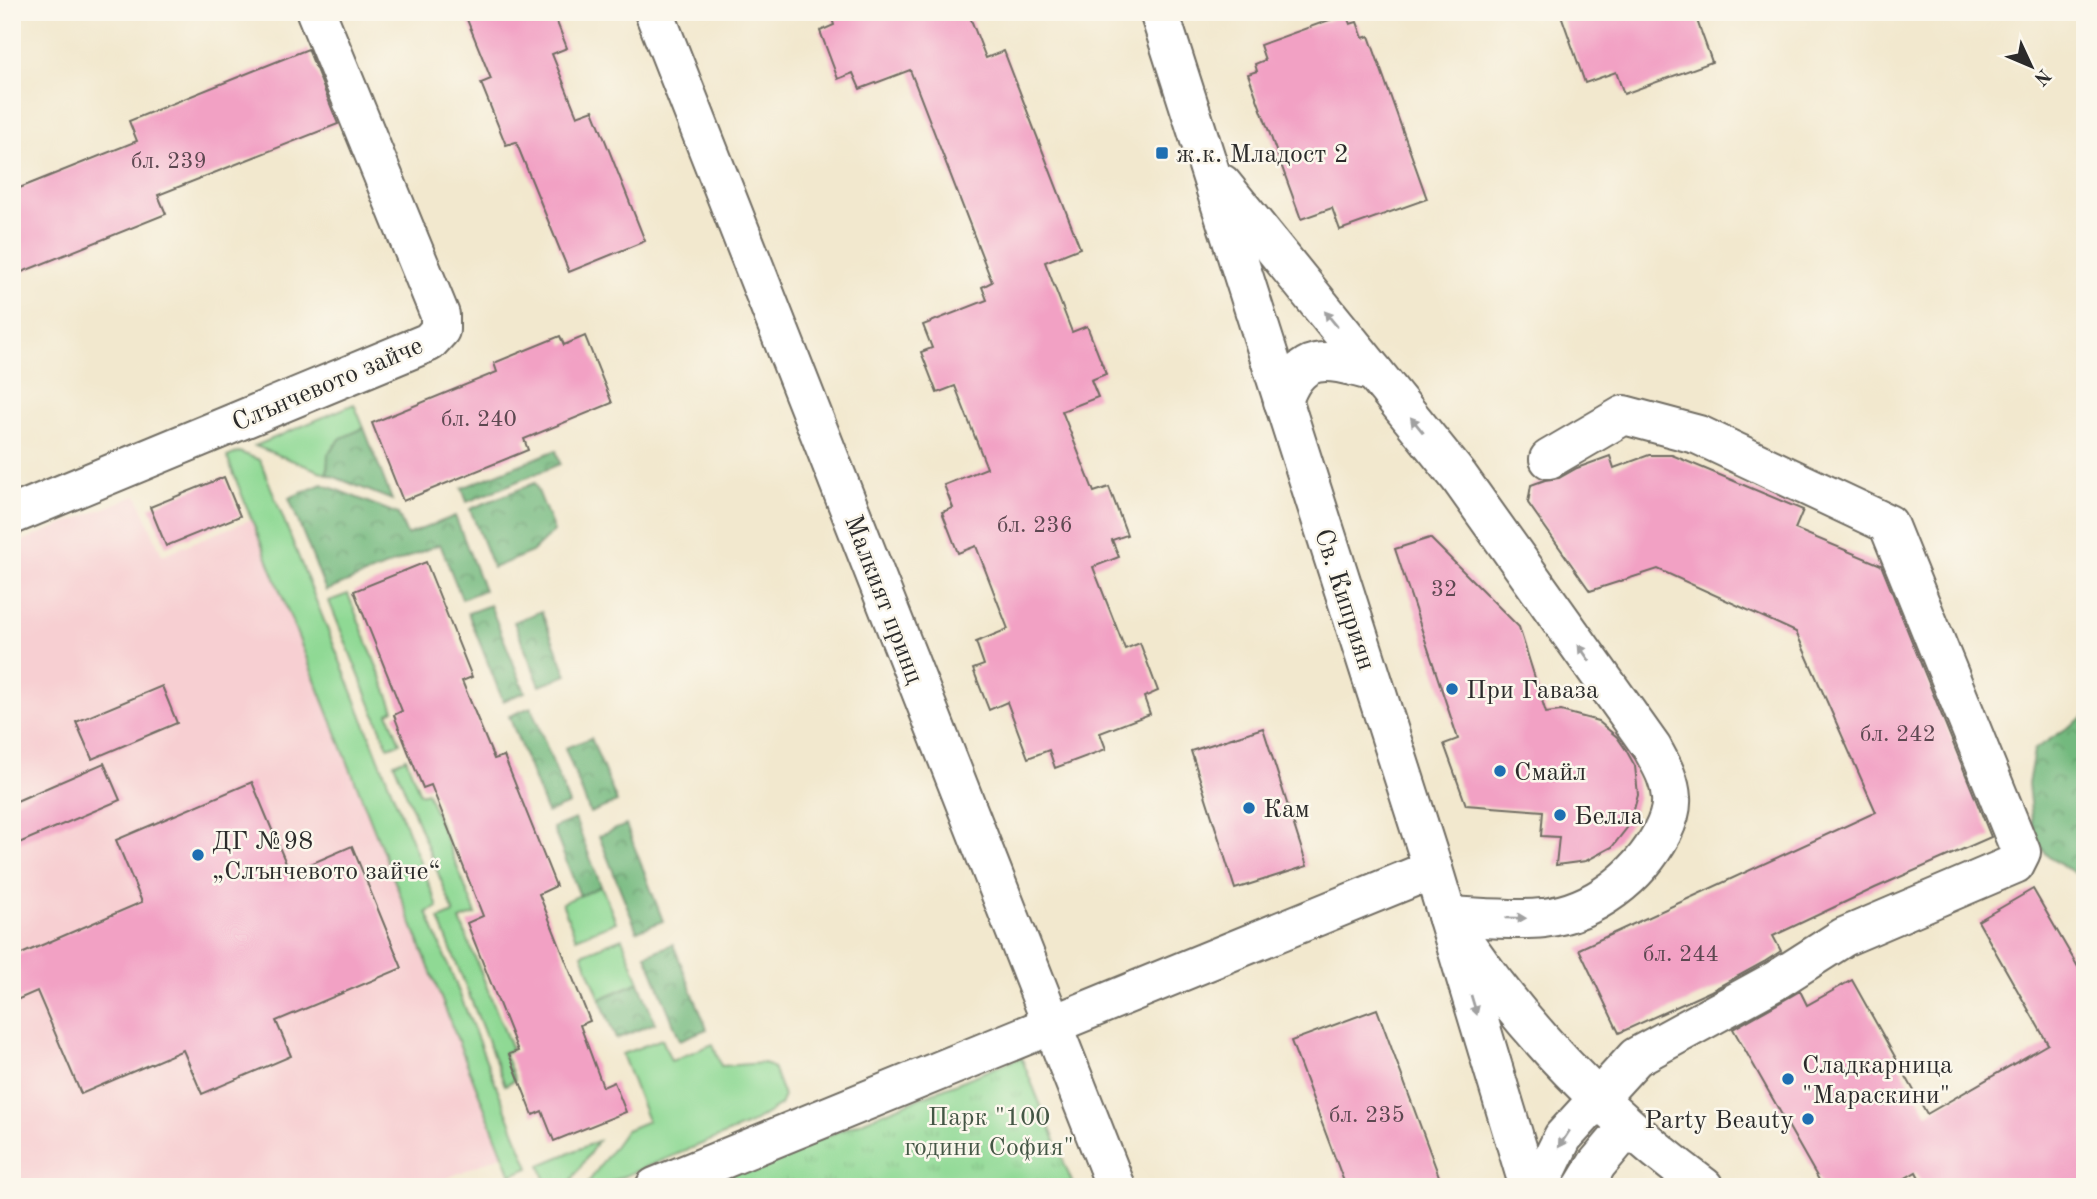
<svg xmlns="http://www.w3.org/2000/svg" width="2097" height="1199" font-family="'Old Standard TT',serif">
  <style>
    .built { fill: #f7cfd2 }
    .green { fill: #8fd994; stroke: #5d8260; stroke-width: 2 }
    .forest { fill: url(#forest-crowns); stroke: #4f7254; stroke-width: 2 }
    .park { fill: url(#park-tufts); stroke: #5d8260; stroke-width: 2 }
    .building { fill: #f2a1c4 }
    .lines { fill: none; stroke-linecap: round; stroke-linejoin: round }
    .minor-casing { stroke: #716d64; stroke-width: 42 }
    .minor { stroke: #fff; stroke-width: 38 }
    .oneway { fill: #a0a0a0 }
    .poi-dot { fill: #1f6fb2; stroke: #fbf7ec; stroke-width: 2.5 }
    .labels { text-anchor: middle; stroke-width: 5; stroke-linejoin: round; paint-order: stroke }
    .number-label { font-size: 23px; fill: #5d4851 }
    .poi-label { font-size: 26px; fill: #2b2b2b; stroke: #fbf7ec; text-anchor: start }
    .street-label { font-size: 26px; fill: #2b2b2b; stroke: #fbf7ec }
    .park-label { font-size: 26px; fill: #445645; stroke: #fbf7ec }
  </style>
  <defs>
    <pattern id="forest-crowns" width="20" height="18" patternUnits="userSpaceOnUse" patternTransform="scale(1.75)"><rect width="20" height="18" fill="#73b97e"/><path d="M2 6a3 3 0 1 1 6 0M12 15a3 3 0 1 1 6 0" fill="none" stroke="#5f9767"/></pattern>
    <pattern id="park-tufts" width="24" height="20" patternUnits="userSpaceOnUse" patternTransform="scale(1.75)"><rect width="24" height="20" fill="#8fd994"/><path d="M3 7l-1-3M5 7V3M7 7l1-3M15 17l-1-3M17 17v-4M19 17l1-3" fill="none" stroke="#7cba80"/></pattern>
  </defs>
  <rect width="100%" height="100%" fill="#fbf7ec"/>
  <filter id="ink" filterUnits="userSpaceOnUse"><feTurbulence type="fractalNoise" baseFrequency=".0143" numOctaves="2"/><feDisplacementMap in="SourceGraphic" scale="14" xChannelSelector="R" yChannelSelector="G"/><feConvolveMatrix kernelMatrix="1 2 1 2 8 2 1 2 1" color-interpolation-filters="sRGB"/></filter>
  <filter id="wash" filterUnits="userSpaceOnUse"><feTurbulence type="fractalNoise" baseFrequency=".00686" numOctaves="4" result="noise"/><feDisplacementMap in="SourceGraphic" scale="28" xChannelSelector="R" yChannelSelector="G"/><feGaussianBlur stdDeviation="1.57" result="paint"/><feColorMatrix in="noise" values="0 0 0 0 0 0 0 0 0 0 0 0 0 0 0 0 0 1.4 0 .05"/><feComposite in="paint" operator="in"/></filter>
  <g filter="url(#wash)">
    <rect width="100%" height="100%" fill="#f2e8ce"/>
    <polygon class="built" points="137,495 162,555 252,519 503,1155 435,1183 435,1187 12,1187 12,545"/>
    <g class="green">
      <path d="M354,404L364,428C337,440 328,443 327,474L255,446Z"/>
      <polygon points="239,452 260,460 438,907 427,912 529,1168 511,1175 227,457"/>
      <polygon points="348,594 394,710 388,713 400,743 388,747 329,601"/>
      <polygon points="406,758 420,794 427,792 476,914 460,920 512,1050 504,1053 515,1080 505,1085 439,919 454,913 394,763"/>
      <polygon points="601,886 616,922 576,938 562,903"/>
      <polygon points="622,938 639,982 600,999 582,954"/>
      <polygon points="662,1039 671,1061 713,1044 721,1066 765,1063 773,1068 784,1096 780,1105 750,1124 598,1187 585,1187 626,1130 648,1121 622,1054"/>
      <polygon points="598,1141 567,1187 548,1187 540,1165"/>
    </g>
    <g class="forest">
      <polygon points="364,428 392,500 327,474 328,454 341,438"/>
      <polygon points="556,450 560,464 467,502 462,488"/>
      <polygon points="535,483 554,531 532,552 493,568 470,509"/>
      <polygon points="322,484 398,514 407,535 455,516 484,590 462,599 440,544 326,591 289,498"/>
      <polygon points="490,605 525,692 503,701 468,613"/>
      <polygon points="541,611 567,675 540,686 514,622"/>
      <polygon points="531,707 569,804 547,813 509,716"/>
      <polygon points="2085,716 2085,875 2080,876 2050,858 2034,839 2028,784 2034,750"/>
      <polygon points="591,738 617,802 590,813 565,748"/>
      <polygon points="575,819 601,886 580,896 553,828"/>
      <polygon points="626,825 663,921 637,931 599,836"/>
      <polygon points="673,944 707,1029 680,1040 646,955"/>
      <polygon points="639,982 655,1023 616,1039 600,999"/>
    </g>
    <polygon class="park" points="1021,1057 1074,1187 701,1187"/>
    <g id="blocks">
      <g class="building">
        <polygon points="464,12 553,12 567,48 552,54 577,116 593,110 645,241 569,272 516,142 506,145 481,83 491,79"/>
        <polygon points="830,12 968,12 986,58 1004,51 1080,248 1045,262 1072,332 1087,326 1106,374 1091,380 1098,397 1062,411 1094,492 1109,487 1127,535 1112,540 1119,557 1093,567 1125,649 1140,643 1158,691 1144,697 1150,714 1100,733 1106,749 1055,768 1049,750 1028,758 1007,702 989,710 973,669 984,665 976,642 1008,629 976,546 958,553 942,512 953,508 944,485 987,468 955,386 937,393 921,352 932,348 923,325 987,300 982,287 992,282 910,70 860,89 853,73 838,79 820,31 834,25"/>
        <polygon points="1560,12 1694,12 1712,62 1624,94 1616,72 1585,83"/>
        <polygon points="1346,14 1350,24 1357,22 1363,38 1369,36 1427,199 1340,230 1332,208 1301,219 1248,74 1257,71 1255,64 1265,60 1260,45"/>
        <polygon points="308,49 338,124 158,195 166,214 12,276 12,191 137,141 129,121"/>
        <polygon points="560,336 564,345 585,336 612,403 524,439 528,450 403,501 372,423 497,372 494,363"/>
        <polygon points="1649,455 1672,455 1803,510 1795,529 1881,565 1991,837 1875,888 1773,936 1781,951 1764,962 1711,991 1619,1033 1579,949 1876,812 1796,632 1658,569 1590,591 1528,503 1531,485 1545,480 1559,478 1577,468 1610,456 1614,468"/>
        <polygon points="224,477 240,516 166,546 150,507"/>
        <polygon points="1430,538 1519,627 1546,713 1561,711 1598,721 1617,737 1626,750 1635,766 1638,795 1630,824 1612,847 1586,861 1556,865 1559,837 1541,836 1543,811 1466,805 1444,744 1458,739 1395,549"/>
        <polygon points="426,562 472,677 462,681 494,759 504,756 556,886 539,894 590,1021 580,1025 603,1087 614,1082 626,1112 554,1141 542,1111 533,1115 509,1054 518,1051 467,923 483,916 431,785 423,788 407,749 394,715 402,711 354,591"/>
        <polygon points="162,686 177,723 92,759 76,722"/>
        <polygon points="1263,728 1307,866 1235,889 1191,751"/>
        <polygon points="104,763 120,800 12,846 12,803"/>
        <polygon points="252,782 290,873 352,846 402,968 276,1021 291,1056 202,1094 183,1050 81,1094 37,991 12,1002 12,958 142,902 116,840"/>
        <polygon points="2033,889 2085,979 2085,1187 1924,1187 1916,1172 1890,1187 1823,1187 1733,1029 1800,991 1807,1005 1852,980 1927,1114 2048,1044 1978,921"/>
        <polygon points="1377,1009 1443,1187 1346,1187 1291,1041"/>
      </g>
    </g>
  </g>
  <g filter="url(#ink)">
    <use href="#blocks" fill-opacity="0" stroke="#716d64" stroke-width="2"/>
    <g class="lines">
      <defs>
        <g id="minor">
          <polyline points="654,12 1116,1187"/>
          <polyline points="1159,12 1433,869 1529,1187"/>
          <path d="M1222,184L1459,477L1652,748C1661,765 1670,779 1671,798C1672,809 1667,823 1662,833C1639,877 1594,912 1544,918C1513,921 1479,917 1447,916"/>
          <path d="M1283,401C1301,349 1330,360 1374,372"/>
          <polyline points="12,515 429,342 440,330 440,315 316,12"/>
          <path d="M1468,947C1533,1040 1613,1120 1704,1187"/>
          <polyline points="655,1187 1433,869"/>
          <polyline points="1543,1187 1543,1178 1563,1137 1636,1057 1775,981 1844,937 2015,864 2021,852 1888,524 1699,435 1624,415 1549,459"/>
          <polyline points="1583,1187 1597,1164 1628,1127"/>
        </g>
      </defs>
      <use href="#minor" class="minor-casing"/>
      <use href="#minor" class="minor"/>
    </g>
    <defs><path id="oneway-solid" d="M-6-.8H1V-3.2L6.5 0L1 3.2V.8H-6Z" transform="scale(1.75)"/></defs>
    <g class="oneway">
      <use href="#oneway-solid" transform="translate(1331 319) rotate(-129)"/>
      <use href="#oneway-solid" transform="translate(1417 425) rotate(-129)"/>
      <use href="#oneway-solid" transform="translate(1584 653) rotate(-125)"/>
      <use href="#oneway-solid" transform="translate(1516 918) rotate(1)"/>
      <use href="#oneway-solid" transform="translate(1474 1005) rotate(73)"/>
      <use href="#oneway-solid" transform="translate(1564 1139) rotate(123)"/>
    </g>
  </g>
  <g class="poi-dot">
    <rect x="1155" y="146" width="14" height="14" rx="3.5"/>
    <circle cx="1452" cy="689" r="7"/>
    <circle cx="1500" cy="771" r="7"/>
    <circle cx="1249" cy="808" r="7"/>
    <circle cx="1560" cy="815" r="7"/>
    <circle cx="198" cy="855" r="7"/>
    <circle cx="1788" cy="1079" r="7"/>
    <circle cx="1808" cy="1119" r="7"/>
  </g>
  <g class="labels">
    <g class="number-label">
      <text x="169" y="168">бл. 239</text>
      <text x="479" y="426">бл. 240</text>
      <text x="1035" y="532">бл. 236</text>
      <text x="1444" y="596">32</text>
      <text x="1898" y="741">бл. 242</text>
      <text x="1681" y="961">бл. 244</text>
      <text x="1367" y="1122">бл. 235</text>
    </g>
    <g class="poi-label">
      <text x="1176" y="162">ж.к. Младост 2</text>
      <text x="1466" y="698">При Гаваза</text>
      <text x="1514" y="780">Смайл</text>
      <text x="1263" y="817">Кам</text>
      <text x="1574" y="824">Белла</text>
      <text x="212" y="849">ДГ №98<tspan x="212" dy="30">„Слънчевото зайче“</tspan></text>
      <text x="1802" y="1073">Сладкарница<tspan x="1802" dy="30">"Мараскини"</tspan></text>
      <text x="1794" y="1128" text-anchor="end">Party Beauty</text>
    </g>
    <g class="street-label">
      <text transform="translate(327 383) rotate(-23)" y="9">Слънчевото зайче</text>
      <text transform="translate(885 599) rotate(69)" y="9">Малкият принц</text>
      <text transform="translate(1346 599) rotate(72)" y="9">Св. Киприян</text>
    </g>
    <g class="park-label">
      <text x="989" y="1125">Парк "100<tspan x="989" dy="30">години София"</tspan></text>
    </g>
  </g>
  <rect width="2097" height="1199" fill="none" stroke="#fbf7ec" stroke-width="42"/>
  <g transform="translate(2031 66) rotate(134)" stroke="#fbf7ec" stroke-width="5" paint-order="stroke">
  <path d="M0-5L12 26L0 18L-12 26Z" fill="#2b2b2b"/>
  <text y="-10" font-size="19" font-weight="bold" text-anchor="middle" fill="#2b2b2b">N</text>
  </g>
</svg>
